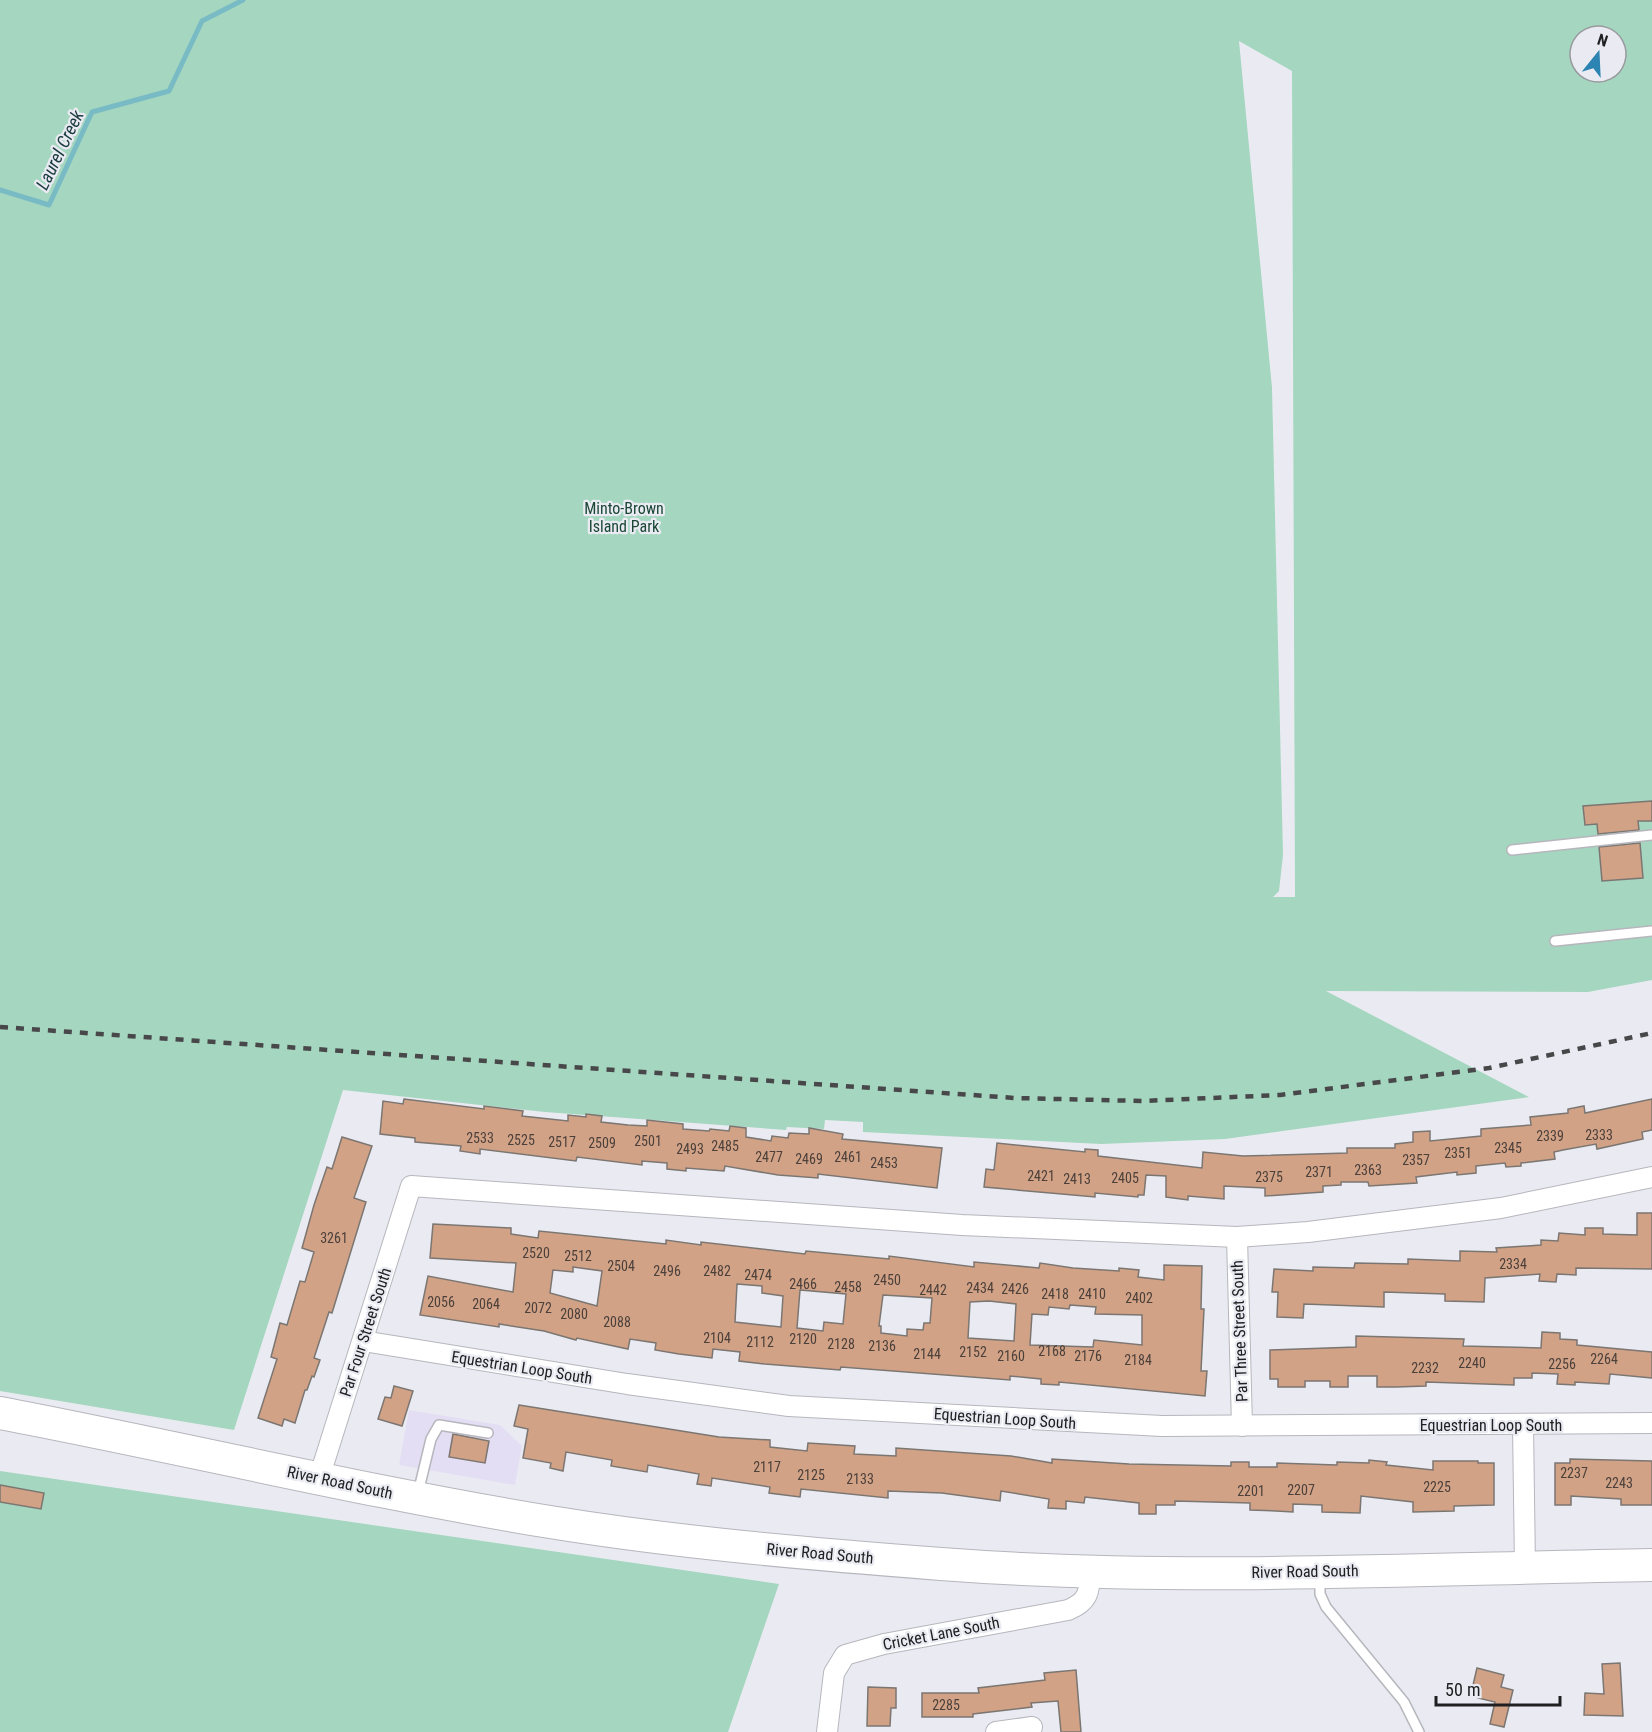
<svg xmlns="http://www.w3.org/2000/svg" width="1652" height="1732" font-family="'Roboto Condensed',sans-serif">
  <style>
    .industrial { fill: #e4def4 }
    .green { fill: #a5d6bf; fill-rule: evenodd }
    .lines { fill: none; stroke-linecap: round; stroke-linejoin: round }
    .stream { stroke: #79bbc5; stroke-width: 5 }
    .building { fill: #d1a286; stroke: #7c7672; stroke-width: 1.5; fill-rule: evenodd }
    .lane-casing { stroke: #b6b6bd; stroke-width: 12 }
    .street-casing { stroke: #b6b6bd; stroke-width: 22 }
    .primary-casing { stroke: #b6b6bd; stroke-width: 34 }
    .lane { stroke: #fff; stroke-width: 9 }
    .street { stroke: #fff; stroke-width: 20 }
    .primary { stroke: #fff; stroke-width: 32 }
    .rail { stroke: #48484b; stroke-width: 4.5; stroke-dasharray: 8 8; stroke-linecap: butt }
    .labels { text-anchor: middle; stroke-width: 4.5; stroke-linejoin: round; paint-order: stroke }
    .number-label { font-size: 14px; fill: #4c403b }
    .park-label { font-size: 16px; fill: #1a4735; stroke: #eaebf2 }
    .street-label { font-size: 16px; fill: #202022; stroke: #eaebf2 }
    .water-label { font-size: 18px; font-style: italic; fill: #193a3e; stroke: #eaebf2 }
  </style>
  <rect width="100%" height="100%" fill="#eaebf2"/>
  <polygon class="industrial" points="409,1410 500,1425 522,1446 515,1485 399,1465"/>
  <g class="green">
    <path d="M0,0H1652V980L1588,992L1326,991L1529,1097L1225,1139L1101,1144L863,1132V1122L825,1120L824,1129L787,1127L786,1130L545,1112L343,1090L234,1430L0,1391ZM1580,36H1616V72H1580ZM1239,41L1292,71L1295,897H1273L1279,891L1283,855L1272,388Z"/>
    <polygon points="0,1471 779,1584 728,1732 0,1732"/>
  </g>
  <g class="lines">
    <polyline class="stream" points="0,190 49,205 92,112 169,91 202,21 243,0"/>
  </g>
  <g class="building">
    <polygon points="1652,801 1652,821 1638,821 1639,830 1598,834 1597,824 1585,825 1583,806"/>
    <polygon points="1640,843 1643,878 1602,881 1599,847"/>
    <polygon points="404,1099 484,1109 484,1106 523,1111 522,1116 568,1121 568,1115 586,1117 586,1114 602,1116 601,1122 628,1125 647,1126 647,1120 683,1124 683,1129 709,1131 710,1129 729,1131 730,1126 746,1128 746,1137 771,1141 772,1136 788,1138 789,1133 809,1134 809,1128 843,1134 842,1139 942,1148 937,1188 818,1174 818,1178 778,1175 725,1166 724,1171 686,1168 686,1171 667,1169 667,1163 642,1161 642,1165 577,1157 576,1161 480,1149 480,1154 460,1151 461,1146 415,1142 415,1138 380,1134 383,1101 403,1104"/>
    <polygon points="1652,1099 1652,1130 1642,1132 1643,1139 1597,1149 1596,1144 1563,1150 1554,1152 1555,1159 1521,1163 1521,1166 1506,1167 1505,1163 1476,1166 1476,1173 1457,1175 1457,1172 1416,1177 1417,1183 1369,1186 1368,1182 1341,1182 1341,1185 1323,1186 1323,1192 1265,1196 1265,1188 1224,1186 1224,1199 1188,1196 1188,1200 1166,1197 1166,1176 1146,1175 1144,1195 1138,1195 1138,1197 1095,1193 1095,1197 984,1187 986,1169 994,1170 997,1143 1085,1152 1085,1149 1098,1150 1098,1156 1202,1168 1203,1152 1243,1156 1347,1153 1347,1148 1395,1148 1395,1144 1413,1142 1413,1132 1430,1131 1430,1141 1481,1136 1481,1129 1531,1125 1530,1117 1568,1113 1568,1109 1584,1106 1585,1113"/>
    <polygon points="342,1137 372,1146 354,1198 366,1202 332,1313 329,1312 314,1358 320,1360 314,1377 312,1376 307,1390 305,1390 295,1423 284,1419 282,1426 258,1418 277,1359 271,1357 280,1323 287,1325 300,1281 305,1282 314,1252 302,1248 314,1205 327,1167 332,1169"/>
    <polygon points="1637,1213 1652,1213 1652,1269 1576,1268 1576,1275 1557,1274 1556,1282 1539,1281 1540,1274 1485,1278 1484,1302 1445,1301 1445,1294 1384,1292 1384,1307 1304,1304 1303,1318 1277,1317 1278,1292 1272,1292 1274,1269 1313,1271 1313,1267 1354,1268 1355,1263 1408,1264 1408,1259 1460,1261 1460,1251 1497,1252 1496,1248 1541,1245 1541,1240 1558,1241 1559,1233 1585,1235 1585,1228 1603,1228 1603,1234 1637,1235"/>
    <path d="M433,1224L511,1228V1234L538,1238L539,1231L666,1244V1240L701,1245V1242L805,1254L806,1251L889,1259V1256L974,1267V1262L1039,1268L1040,1263L1073,1268L1119,1271V1268L1139,1270L1138,1277L1164,1280V1265L1202,1266L1201,1309H1204L1201,1371H1207L1205,1396L1059,1382V1385L1041,1384V1379L1010,1376V1380L841,1367L840,1370L765,1364L739,1361L740,1352L713,1349L712,1358L679,1354L655,1350L656,1343L630,1339L628,1349L577,1338L576,1340L544,1331L499,1324V1327L420,1315L428,1276L513,1292L516,1263L430,1258ZM573,1267L602,1271L597,1306L550,1293L553,1270L573,1272ZM737,1284L762,1286V1293L783,1296L781,1327L735,1322ZM800,1290L846,1294L843,1324L824,1322L823,1331L797,1328ZM883,1295L932,1298L930,1323H924L923,1330L907,1329V1336L881,1333V1326H879ZM989,1301L1016,1304L1014,1341L968,1338L970,1302ZM1070,1305L1096,1307L1095,1314L1142,1315V1345L1094,1340L1093,1347L1030,1345L1032,1314L1048,1315L1049,1307L1069,1309Z"/>
    <polygon points="1542,1332 1560,1333 1560,1339 1577,1340 1577,1345 1652,1352 1652,1378 1610,1374 1609,1384 1575,1382 1575,1385 1557,1384 1558,1374 1532,1373 1532,1378 1514,1378 1514,1385 1426,1382 1426,1386 1396,1387 1377,1387 1377,1376 1348,1376 1348,1387 1330,1387 1330,1381 1305,1381 1305,1387 1278,1387 1278,1379 1270,1379 1270,1350 1356,1347 1356,1336 1464,1339 1463,1346 1541,1348"/>
    <polygon points="394,1386 413,1391 402,1426 378,1419 385,1397 391,1398"/>
    <polygon points="519,1405 719,1437 770,1440 770,1447 807,1451 808,1443 855,1446 854,1454 896,1456 896,1448 1011,1456 1052,1463 1052,1459 1129,1464 1231,1466 1231,1462 1249,1462 1249,1467 1277,1467 1277,1463 1337,1465 1337,1462 1369,1463 1369,1460 1387,1462 1386,1465 1433,1470 1433,1461 1478,1461 1478,1463 1494,1463 1494,1505 1454,1506 1454,1511 1413,1512 1413,1502 1361,1496 1360,1513 1322,1512 1322,1505 1293,1504 1293,1512 1276,1511 1250,1510 1250,1503 1175,1501 1175,1505 1156,1505 1156,1514 1139,1514 1139,1503 1085,1497 1084,1503 1066,1501 1066,1509 1048,1508 1049,1499 1001,1491 1000,1501 942,1493 888,1491 888,1498 801,1489 800,1497 769,1493 770,1487 712,1478 711,1486 697,1484 699,1474 648,1465 647,1472 611,1466 612,1460 566,1452 563,1471 550,1468 551,1463 523,1458 528,1429 514,1426"/>
    <polygon points="453,1434 489,1441 485,1463 449,1457"/>
    <polygon points="1570,1459 1652,1461 1652,1505 1621,1505 1621,1499 1571,1496 1571,1505 1555,1505 1555,1463 1570,1463"/>
    <polygon points="0,1485 44,1493 41,1509 0,1502"/>
    <polygon points="1620,1663 1623,1716 1584,1715 1585,1693 1604,1694 1602,1664"/>
    <polygon points="1477,1668 1504,1675 1501,1687 1513,1690 1504,1727 1490,1724 1495,1702 1478,1698 1481,1687 1473,1685"/>
    <polygon points="1076,1670 1081,1732 1061,1732 1058,1701 1031,1703 1032,1707 973,1714 973,1717 922,1717 922,1693 979,1693 978,1688 1045,1680 1044,1673"/>
    <polygon points="868,1687 896,1688 896,1708 891,1708 890,1726 867,1726"/>
  </g>
  <g class="lines">
    <defs>
      <g id="lane">
        <polyline points="1512,850 1652,835"/>
        <polyline points="1555,941 1652,931"/>
        <polyline points="418,1493 431,1439 439,1425 488,1433"/>
        <polyline points="1320,1576 1320,1594 1326,1607 1404,1702 1419,1732"/>
      </g>
      <g id="street">
        <polyline points="1237,1237 1242,1426"/>
        <polyline points="363,1341 627,1384 789,1406 1162,1426 1652,1423"/>
        <polyline points="1523,1425 1525,1568"/>
        <polyline points="319,1478 411,1186 962,1225 1237,1237 1308,1232 1501,1208 1652,1177"/>
        <path d="M827,1732L834,1673L845,1655L884,1644L1068,1610C1088,1602 1090,1592 1090,1571"/>
        <polyline points="996,1732 1032,1727"/>
      </g>
      <path id="primary" d="M0,1413C183,1448 366,1492 550,1522C679,1543 811,1554 941,1564C1177,1582 1416,1569 1652,1565"/>
    </defs>
    <use href="#lane" class="lane-casing"/>
    <use href="#street" class="street-casing"/>
    <use href="#primary" class="primary-casing"/>
    <use href="#lane" class="lane"/>
    <use href="#street" class="street"/>
    <use href="#primary" class="primary"/>
    <polyline class="rail" points="0,1027 1015,1098 1142,1101 1280,1095 1489,1068 1652,1033"/>
  </g>
  <g class="labels">
    <g class="number-label">
      <text x="1599" y="1140">2333</text>
      <text x="1550" y="1141">2339</text>
      <text x="480" y="1143">2533</text>
      <text x="521" y="1145">2525</text>
      <text x="648" y="1146">2501</text>
      <text x="562" y="1147">2517</text>
      <text x="602" y="1148">2509</text>
      <text x="725" y="1151">2485</text>
      <text x="1508" y="1153">2345</text>
      <text x="690" y="1154">2493</text>
      <text x="1458" y="1158">2351</text>
      <text x="769" y="1162">2477</text>
      <text x="848" y="1162">2461</text>
      <text x="809" y="1164">2469</text>
      <text x="1416" y="1165">2357</text>
      <text x="884" y="1168">2453</text>
      <text x="1368" y="1175">2363</text>
      <text x="1319" y="1177">2371</text>
      <text x="1041" y="1181">2421</text>
      <text x="1269" y="1182">2375</text>
      <text x="1125" y="1183">2405</text>
      <text x="1077" y="1184">2413</text>
      <text x="334" y="1243">3261</text>
      <text x="536" y="1258">2520</text>
      <text x="578" y="1261">2512</text>
      <text x="1513" y="1269">2334</text>
      <text x="621" y="1271">2504</text>
      <text x="667" y="1276">2496</text>
      <text x="717" y="1276">2482</text>
      <text x="758" y="1280">2474</text>
      <text x="887" y="1285">2450</text>
      <text x="803" y="1289">2466</text>
      <text x="848" y="1292">2458</text>
      <text x="980" y="1293">2434</text>
      <text x="1015" y="1294">2426</text>
      <text x="933" y="1295">2442</text>
      <text x="1055" y="1299">2418</text>
      <text x="1092" y="1299">2410</text>
      <text x="1139" y="1303">2402</text>
      <text x="441" y="1307">2056</text>
      <text x="486" y="1309">2064</text>
      <text x="538" y="1313">2072</text>
      <text x="574" y="1319">2080</text>
      <text x="617" y="1327">2088</text>
      <text x="717" y="1343">2104</text>
      <text x="803" y="1344">2120</text>
      <text x="760" y="1347">2112</text>
      <text x="841" y="1349">2128</text>
      <text x="882" y="1351">2136</text>
      <text x="1052" y="1356">2168</text>
      <text x="973" y="1357">2152</text>
      <text x="927" y="1359">2144</text>
      <text x="1011" y="1361">2160</text>
      <text x="1088" y="1361">2176</text>
      <text x="1604" y="1364">2264</text>
      <text x="1138" y="1365">2184</text>
      <text x="1472" y="1368">2240</text>
      <text x="1562" y="1369">2256</text>
      <text x="1425" y="1373">2232</text>
      <text x="767" y="1472">2117</text>
      <text x="1574" y="1478">2237</text>
      <text x="811" y="1480">2125</text>
      <text x="860" y="1484">2133</text>
      <text x="1619" y="1488">2243</text>
      <text x="1437" y="1492">2225</text>
      <text x="1301" y="1495">2207</text>
      <text x="1251" y="1496">2201</text>
      <text x="946" y="1710">2285</text>
    </g>
    <g class="park-label">
      <text x="624" y="514">Minto-Brown<tspan x="624" dy="18">Island Park</tspan></text>
    </g>
    <g class="street-label">
      <text transform="translate(1239 1331) rotate(-92)" y="6">Par Three Street South</text>
      <text transform="translate(365 1332) rotate(-72)" y="6">Par Four Street South</text>
      <text transform="translate(522 1367) rotate(9)" y="6">Equestrian Loop South</text>
      <text transform="translate(1005 1418) rotate(4)" y="6">Equestrian Loop South</text>
      <text x="1491" y="1431">Equestrian Loop South</text>
      <text transform="translate(340 1482) rotate(12)" y="6">River Road South</text>
      <text transform="translate(820 1553) rotate(5)" y="6">River Road South</text>
      <text transform="translate(1305 1571) rotate(-1)" y="6">River Road South</text>
      <text transform="translate(941 1633) rotate(-11)" y="6">Cricket Lane South</text>
    </g>
    <g class="water-label">
      <text transform="translate(60 150) rotate(-64)" y="6">Laurel Creek</text>
    </g>
  </g>
  <g transform="translate(1598 54) rotate(18)"><circle r="28" fill="#eaebf2" stroke="#999a9f" stroke-width="1.5"/>
  <path d="M0-4.5L10 22L0 15L-10 22Z" fill="#2c84b2"/>
  <text y="-9" font-size="16" font-weight="bold" text-anchor="middle" fill="#202022">N</text>
  </g>
  <path d="M1436 1696v9h124v-9" fill="none" stroke="#202022" stroke-width="3"/>
  <text x="1445" y="1696" font-size="18" fill="#202022" stroke="#eaebf2" stroke-width="4.5" paint-order="stroke">50 m</text>
</svg>
